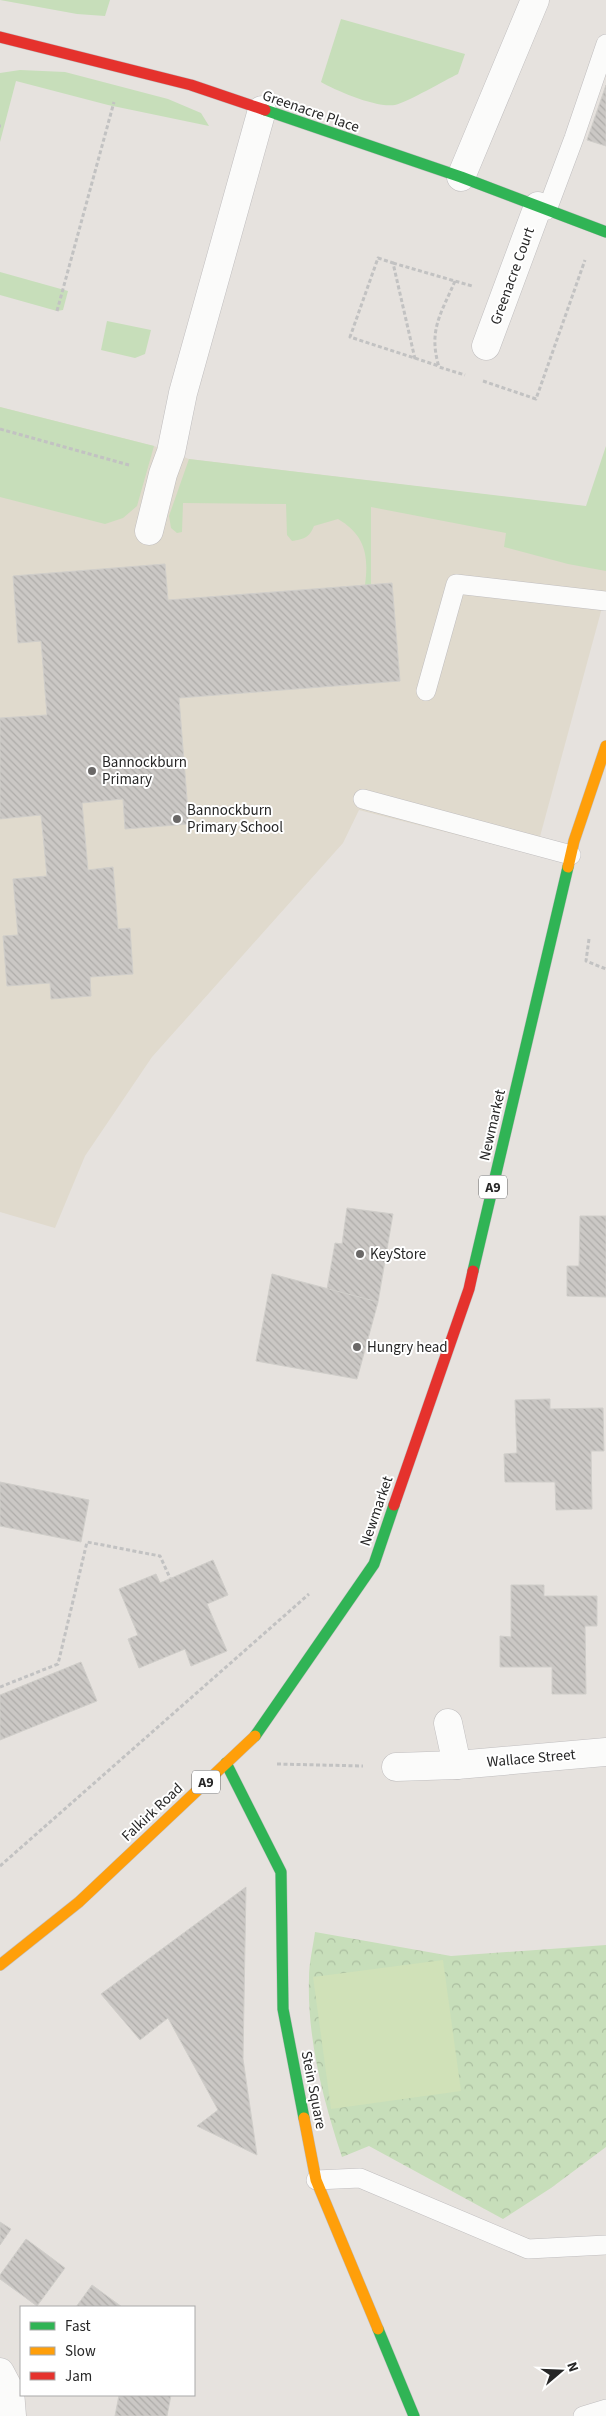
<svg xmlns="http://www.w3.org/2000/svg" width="606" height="2416" font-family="'Source Sans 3',sans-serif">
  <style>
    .education { fill: #e0dacd }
    .grass { fill: #c7deba }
    .park { fill: url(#park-crowns) }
    .pitch { fill: #d0e1b8 }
    .building { fill: url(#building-back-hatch); stroke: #d0ceca }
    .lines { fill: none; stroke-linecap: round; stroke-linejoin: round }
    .lane-casing { stroke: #c0bebf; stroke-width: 20 }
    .street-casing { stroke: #c0bebf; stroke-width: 29 }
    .fast-casing { stroke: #c0bebf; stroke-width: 12 }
    .slow-casing { stroke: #c0bebf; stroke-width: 12 }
    .jam-casing { stroke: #c0bebf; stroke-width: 12 }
    .path { stroke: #c2c2c2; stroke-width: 3; stroke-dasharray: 4 2.5; stroke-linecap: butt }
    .lane { stroke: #fbfbfa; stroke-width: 19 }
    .street { stroke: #fbfbfa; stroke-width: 28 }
    .fast { stroke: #30b455; stroke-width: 11 }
    .slow { stroke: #ff9f0a; stroke-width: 11 }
    .jam { stroke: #e5322d; stroke-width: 11 }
    .poi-dot { fill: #6a6867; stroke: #fff; stroke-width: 2 }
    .labels { text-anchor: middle; stroke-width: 4; stroke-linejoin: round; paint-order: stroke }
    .shield { fill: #fff; stroke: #686868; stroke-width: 1 }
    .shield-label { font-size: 14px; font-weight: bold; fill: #272727 }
    .street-label { font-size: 15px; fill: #272727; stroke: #fff }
    .poi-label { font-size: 15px; fill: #272727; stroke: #fff; text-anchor: start }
  </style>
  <defs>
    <pattern id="park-crowns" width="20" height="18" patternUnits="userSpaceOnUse" patternTransform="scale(1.25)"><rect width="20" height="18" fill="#c7deba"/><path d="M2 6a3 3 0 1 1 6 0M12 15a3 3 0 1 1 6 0" fill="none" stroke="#abbea0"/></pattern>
    <pattern id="building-back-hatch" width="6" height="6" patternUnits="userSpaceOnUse" patternTransform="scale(1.25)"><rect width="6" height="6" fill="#cbc8c5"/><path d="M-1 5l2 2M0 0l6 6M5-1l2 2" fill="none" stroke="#aeaca9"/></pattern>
  </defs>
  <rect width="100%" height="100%" fill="#e6e2de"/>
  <polygon class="education" points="0,407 154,446 189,459 606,509 606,593 535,855 359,810 343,843 152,1057 85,1156 55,1228 0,1212"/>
  <g class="grass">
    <polygon points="0,0 110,0 105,16 77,14"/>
    <path d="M341,19L465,54L458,74C445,80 408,102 395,105C376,108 337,91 321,82Z"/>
    <polygon points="20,70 65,72 168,99 201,113 209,126 108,105 16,81 0,142 0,73"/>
    <polygon points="0,272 68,291 63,310 57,311 0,295"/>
    <polygon points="107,321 151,330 145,354 135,358 101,350"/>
    <polygon points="0,407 154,446 137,506 123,518 105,524 0,497"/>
    <path d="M606,446V571L568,564L504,547L506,533L371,507V585H365C369,555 365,535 338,519L314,526C309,538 304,539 292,541L287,535L286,504L183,503L182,532L177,533L171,528L169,516L189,459L586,506Z"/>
  </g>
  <path class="park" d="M315,1932L451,1956L606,1945V2147L551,2188L503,2219L369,2146L342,2157C323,2100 307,2038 309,1978C309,1963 313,1947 315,1932Z"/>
  <polygon class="pitch" points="443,1960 461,2091 331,2109 313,1977"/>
  <g class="building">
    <polygon points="606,85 606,146 587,140"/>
    <polygon points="165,564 168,600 392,583 400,681 179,698 189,824 125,829 123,799 82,803 88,870 113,867 118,929 130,928 133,974 90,977 91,996 51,999 50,983 7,986 3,936 18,935 13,879 47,876 41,815 0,819 0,718 47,715 41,641 18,643 13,576"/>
    <polygon points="347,1208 393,1214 378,1302 327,1289 335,1243 342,1244"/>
    <polygon points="580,1216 606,1216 606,1297 567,1296 567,1266 579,1266"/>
    <polygon points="272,1274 378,1302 357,1379 256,1361"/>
    <polygon points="550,1399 550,1409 603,1408 604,1451 591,1451 592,1509 556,1510 555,1482 505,1482 504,1454 517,1453 515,1400"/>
    <polygon points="0,1482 89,1500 81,1542 0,1526"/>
    <polygon points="213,1560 228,1595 207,1604 227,1651 191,1666 185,1649 139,1668 128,1639 138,1635 119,1589 156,1574 160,1583"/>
    <polygon points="511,1585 544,1585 544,1596 597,1596 597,1626 585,1626 586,1694 552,1694 552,1667 500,1667 500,1636 511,1637"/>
    <polygon points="81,1662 97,1701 0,1740 0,1695"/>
    <polygon points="246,1887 243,2059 257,2155 197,2126 218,2110 168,2018 140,2040 101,1994"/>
    <polygon points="0,2222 11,2229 0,2245"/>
    <polygon points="26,2239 65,2268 37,2306 0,2279 0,2275"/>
    <polygon points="92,2285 122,2307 76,2307"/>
    <polygon points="119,2395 171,2395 167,2416 115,2416"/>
  </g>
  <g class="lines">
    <defs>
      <g id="lane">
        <polyline points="547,210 574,138 606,44"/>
        <polyline points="426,691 456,584 606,601"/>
        <polyline points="363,799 571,855"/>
        <polyline points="316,2180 360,2178 528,2249 606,2245"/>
        <polyline points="583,2416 606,2409"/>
      </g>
      <g id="street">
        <polyline points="461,177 535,0"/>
        <polyline points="486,346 538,206"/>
        <polyline points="149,531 163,474 171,452 183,393 262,110"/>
        <polyline points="448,1723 457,1765"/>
        <polyline points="396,1767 457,1765 606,1752"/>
        <polyline points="0,2372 10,2391 12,2416"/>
      </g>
      <g id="fast">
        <polyline points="265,110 461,177 606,232"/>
        <polyline points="473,1271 568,867"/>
        <polyline points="255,1736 374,1564 394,1505"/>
        <polyline points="226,1763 281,1872 283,2009 304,2118"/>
        <polyline points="378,2329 414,2416"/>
      </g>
      <g id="slow">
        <polyline points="568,867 574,841 606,746"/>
        <polyline points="0,1965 79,1902 255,1736"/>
        <polyline points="304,2118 316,2180 378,2329"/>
      </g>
      <g id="jam">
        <polyline points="0,37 191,85 265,110"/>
        <polyline points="394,1505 469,1289 473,1271"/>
      </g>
    </defs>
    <use href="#lane" class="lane-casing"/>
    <use href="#street" class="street-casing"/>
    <use href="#fast" class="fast-casing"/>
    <use href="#slow" class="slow-casing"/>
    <use href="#jam" class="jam-casing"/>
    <g class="path">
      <polyline points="0,126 1,126"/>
      <polyline points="393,263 472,286"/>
      <path d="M455,281C441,314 428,330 439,367L465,375"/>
      <polyline points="57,311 114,102"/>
      <polyline points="415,359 393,263 378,258 350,337 439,366"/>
      <polyline points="483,381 536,399 585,260"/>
      <polyline points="0,429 129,465"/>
      <polyline points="589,939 586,961 606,969"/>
      <polyline points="0,1687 58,1664 87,1542 160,1556 170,1578"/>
      <polyline points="277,1764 363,1766"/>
      <polyline points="0,1866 309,1594"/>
    </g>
    <use href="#lane" class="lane"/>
    <use href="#street" class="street"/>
    <use href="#fast" class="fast"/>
    <use href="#slow" class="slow"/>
    <use href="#jam" class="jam"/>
  </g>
  <g class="poi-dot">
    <circle cx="92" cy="771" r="5"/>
    <circle cx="177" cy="819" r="5"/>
    <circle cx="360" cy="1254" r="5"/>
    <circle cx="357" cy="1347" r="5"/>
  </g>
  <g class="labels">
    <g class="shield">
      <rect x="479" y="1175.5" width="28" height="23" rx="4"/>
      <rect x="192" y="1770.5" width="28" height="23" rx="4"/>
    </g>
    <g class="shield-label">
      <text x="493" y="1192">A9</text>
      <text x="206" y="1787">A9</text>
    </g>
    <g class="street-label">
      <text transform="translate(311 111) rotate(19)" y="5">Greenacre Place</text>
      <text transform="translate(512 276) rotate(-70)" y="5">Greenacre Court</text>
      <text transform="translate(492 1125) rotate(-77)" y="5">Newmarket</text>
      <text transform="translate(376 1511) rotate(-71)" y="5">Newmarket</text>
      <text transform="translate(531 1758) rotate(-5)" y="5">Wallace Street</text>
      <text transform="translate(152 1812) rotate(-43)" y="5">Falkirk Road</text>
      <text transform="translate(314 2090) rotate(79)" y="5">Stein Square</text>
    </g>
    <g class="poi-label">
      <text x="102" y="767">Bannockburn<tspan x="102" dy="17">Primary</tspan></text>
      <text x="187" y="815">Bannockburn<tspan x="187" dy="17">Primary School</tspan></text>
      <text x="370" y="1259">KeyStore</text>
      <text x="367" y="1352">Hungry head</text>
    </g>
  </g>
  <rect x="20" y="2306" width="175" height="90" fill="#ffffff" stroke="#a9a9a9"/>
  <rect x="30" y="2322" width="25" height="8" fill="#30b455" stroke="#a9a9a9"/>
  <text x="65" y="2331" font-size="15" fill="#272727">Fast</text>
  <rect x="30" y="2347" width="25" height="8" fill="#ff9f0a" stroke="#a9a9a9"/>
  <text x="65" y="2356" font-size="15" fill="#272727">Slow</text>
  <rect x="30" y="2372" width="25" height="8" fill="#e5322d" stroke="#a9a9a9"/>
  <text x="65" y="2381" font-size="15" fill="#272727">Jam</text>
  <g transform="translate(561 2371) rotate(71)" stroke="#ffffff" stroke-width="4" paint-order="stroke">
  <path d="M0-4L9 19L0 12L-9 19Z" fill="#272727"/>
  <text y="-8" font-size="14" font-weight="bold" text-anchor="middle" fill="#272727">N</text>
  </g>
</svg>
